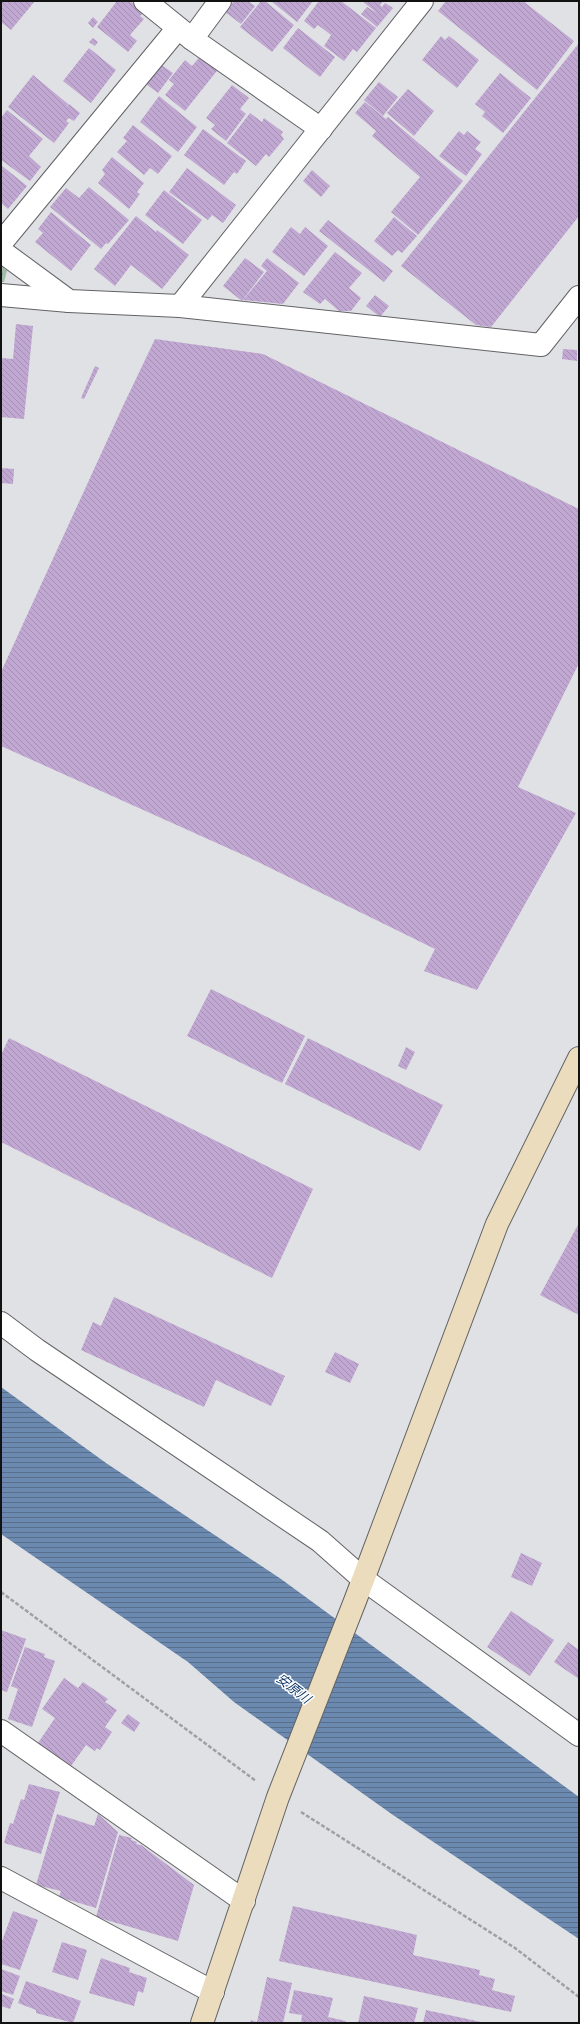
<svg xmlns="http://www.w3.org/2000/svg" width="580" height="2024" font-family="'Space Grotesk','Noto Sans JP',sans-serif">
  <style>
    .park { fill: url(#park-dots) }
    .water { fill: url(#water-rules) }
    .building { fill: url(#building-back-hatch) }
    .lines { fill: none; stroke-linecap: round; stroke-linejoin: round }
    .street-casing { stroke: #636366; stroke-width: 24 }
    .secondary-casing { stroke: #636366; stroke-width: 24 }
    .path { stroke: #9fa0a2; stroke-width: 2.5; stroke-dasharray: 4 2; stroke-linecap: butt }
    .street { stroke: #fff; stroke-width: 22 }
    .secondary { stroke: #eadcbc; stroke-width: 22 }
    .labels { text-anchor: middle; stroke-width: 3; stroke-linejoin: round; paint-order: stroke }
    .water-label { font-size: 13px; font-style: italic; fill: #0a3566; stroke: #fff }
  </style>
  <defs>
    <pattern id="park-dots" width="8" height="8" patternUnits="userSpaceOnUse"><rect width="8" height="8" fill="#a2bea9"/><path d="M2 2h.1M6 6h.1" fill="none" stroke="#8aa291" stroke-width="1.8" stroke-linecap="round"/></pattern>
    <pattern id="water-rules" width="6" height="5" patternUnits="userSpaceOnUse"><rect width="6" height="5" fill="#6c89af"/><path d="M0 2.5h6" fill="none" stroke="#576f8d"/></pattern>
    <pattern id="building-back-hatch" width="6" height="6" patternUnits="userSpaceOnUse"><rect width="6" height="6" fill="#c1a8d3"/><path d="M-1 5l2 2M0 0l6 6M5-1l2 2" fill="none" stroke="#a590b4"/></pattern>
  </defs>
  <rect width="100%" height="100%" fill="#e0e1e4"/>
  <polygon class="park" points="1,266 7,271 4,282 1,282"/>
  <polygon class="water" points="1,1387 106,1463 281,1579 579,1797 579,1939 393,1815 234,1702 188,1662 1,1534"/>
  <g class="building">
    <polygon points="1,1 35,1 11,30 1,22"/>
    <polygon points="117,1 130,1 144,12 140,16 144,19 130,35 137,41 128,52 97,27"/>
    <polygon points="234,1 248,1 255,6 241,24 225,12"/>
    <polygon points="261,1 265,1 294,25 272,52 240,27"/>
    <polygon points="271,1 313,1 297,22"/>
    <polygon points="319,1 341,1 376,28 357,52 353,49 344,61 324,46 331,35 318,25 314,29 304,21"/>
    <polygon points="362,1 383,1 380,5 382,7 385,3 393,8 377,27 361,14 367,7 377,13"/>
    <polygon points="446,1 523,1 574,41 537,90 438,11"/>
    <polygon points="93,17 98,22 93,28 88,23"/>
    <polygon points="298,28 335,57 320,77 283,48"/>
    <polygon points="441,36 445,40 449,36 479,60 457,88 422,60"/>
    <polygon points="93,38 98,42 95,46 89,42"/>
    <polygon points="579,43 579,216 491,327 476,325 401,266"/>
    <polygon points="89,48 116,70 91,103 63,81"/>
    <polygon points="203,53 220,67 185,111 165,95 174,84 169,80 185,60 192,66"/>
    <polygon points="160,64 173,73 158,93 146,84"/>
    <polygon points="500,73 531,98 503,133 482,116 485,112 475,104"/>
    <polygon points="33,75 68,104 66,107 69,104 80,113 74,121 69,118 66,121 69,123 54,143 8,107"/>
    <polygon points="379,82 398,97 383,116 364,100"/>
    <polygon points="232,85 249,98 240,109 246,114 226,141 211,129 215,125 206,118"/>
    <polygon points="408,89 434,111 414,136 387,113"/>
    <polygon points="159,96 197,127 178,152 140,122"/>
    <polygon points="365,102 386,119 388,117 463,181 418,235 391,212 420,177 372,136 376,131 355,113"/>
    <polygon points="7,110 43,139 29,156 41,167 30,181 1,160 1,118"/>
    <polygon points="250,113 262,122 264,118 283,132 281,135 284,139 269,157 266,154 256,166 227,143"/>
    <polygon points="133,125 172,156 158,174 150,168 144,175 117,152 127,141 123,138"/>
    <polygon points="203,129 246,161 237,174 234,172 224,185 184,155"/>
    <polygon points="459,131 464,135 467,131 481,142 475,149 482,154 466,176 439,156"/>
    <polygon points="112,157 144,183 137,192 140,194 129,209 98,183 105,174 102,170"/>
    <polygon points="1,165 27,186 8,209 1,203"/>
    <polygon points="187,168 236,205 223,223 212,215 208,220 169,192"/>
    <polygon points="312,170 330,186 321,197 303,181"/>
    <polygon points="89,187 129,220 108,244 106,243 101,249 50,207 66,188 79,198"/>
    <polygon points="164,190 202,220 183,244 145,215"/>
    <polygon points="51,212 91,245 71,271 35,242 43,233 38,229"/>
    <polygon points="136,216 156,232 157,230 189,255 162,289 131,265 115,286 94,269"/>
    <polygon points="394,217 417,236 402,253 398,250 392,256 374,241"/>
    <polygon points="328,220 393,271 384,282 319,231"/>
    <polygon points="291,227 300,234 305,227 328,246 304,276 272,252"/>
    <polygon points="335,252 362,273 349,288 361,298 351,311 339,311 325,299 320,304 303,292"/>
    <polygon points="245,258 264,272 242,301 223,286"/>
    <polygon points="267,258 299,283 283,304 243,300 267,271 261,266"/>
    <polygon points="375,295 389,306 380,317 366,306"/>
    <polygon points="16,324 33,326 24,419 1,417 1,358 13,359"/>
    <polygon points="155,339 263,354 579,509 579,663 518,787 576,813 477,990 424,971 435,949 250,858 1,746 1,672 123,406"/>
    <polygon points="563,349 577,350 577,361 562,359"/>
    <polygon points="95,366 99,368 84,399 81,398"/>
    <polygon points="2,468 14,469 13,484 1,483"/>
    <polygon points="211,989 305,1036 282,1083 187,1036"/>
    <polygon points="9,1038 313,1189 272,1278 1,1142 1,1055"/>
    <polygon points="308,1038 443,1105 420,1151 285,1084"/>
    <polygon points="406,1047 415,1052 406,1070 398,1066"/>
    <polygon points="579,1223 579,1315 540,1295"/>
    <polygon points="114,1297 285,1376 271,1406 216,1380 204,1407 81,1350 93,1322 101,1326"/>
    <polygon points="335,1352 359,1364 350,1383 325,1372"/>
    <polygon points="521,1553 542,1563 532,1586 511,1577"/>
    <polygon points="511,1611 554,1640 530,1676 487,1647"/>
    <polygon points="1,1630 26,1639 7,1692 1,1690"/>
    <polygon points="568,1642 579,1650 579,1679 554,1662"/>
    <polygon points="25,1647 45,1654 44,1657 55,1661 32,1727 8,1719 18,1689 11,1686"/>
    <polygon points="64,1678 78,1688 83,1682 108,1699 105,1702 117,1710 105,1727 112,1732 100,1750 97,1748 95,1751 86,1745 71,1766 38,1743 55,1718 42,1709"/>
    <polygon points="128,1714 140,1723 134,1732 121,1723"/>
    <polygon points="29,1784 60,1792 41,1854 4,1843 10,1823 13,1824 21,1799 24,1800"/>
    <polygon points="57,1814 94,1826 98,1814 118,1832 96,1908 59,1897 61,1891 36,1885"/>
    <polygon points="119,1835 132,1838 131,1840 137,1842 136,1844 141,1845 194,1885 178,1941 96,1917"/>
    <polygon points="293,1906 417,1935 413,1955 480,1970 479,1975 495,1979 492,1990 515,1996 511,2012 279,1961"/>
    <polygon points="13,1911 38,1920 20,1970 1,1964 1,1944"/>
    <polygon points="62,1942 87,1950 78,1980 52,1972"/>
    <polygon points="101,1958 130,1968 129,1972 147,1978 143,1993 138,1991 134,2006 89,1993"/>
    <polygon points="1,1969 20,1976 13,1995 1,1991"/>
    <polygon points="267,1977 292,1983 283,2023 250,2023 251,2020 257,2022"/>
    <polygon points="26,1981 81,2001 73,2023 36,2013 36,2010 18,2003"/>
    <polygon points="294,1990 333,1998 328,2017 346,2021 345,2023 301,2023 302,2015 289,2013"/>
    <polygon points="2,1994 14,1999 10,2009 1,2006"/>
    <polygon points="364,1996 418,2008 414,2023 358,2023"/>
    <polygon points="426,2010 481,2022 481,2023 423,2023"/>
  </g>
  <g class="lines">
    <defs>
      <g id="street">
        <polyline points="145,1 192,39 321,129"/>
        <polyline points="192,39 220,1"/>
        <polyline points="1,243 178,28"/>
        <polyline points="1,251 69,301 180,306 541,345 579,297"/>
        <polyline points="1,295 69,301"/>
        <polyline points="180,306 422,1"/>
        <polyline points="1,1323 37,1350 320,1541 363,1579 579,1735"/>
        <polyline points="1,1731 244,1901"/>
        <polyline points="1,1878 213,1992"/>
      </g>
      <polyline id="secondary" points="202,2023 278,1797 355,1601 497,1224 579,1058"/>
    </defs>
    <use href="#street" class="street-casing"/>
    <use href="#secondary" class="secondary-casing"/>
    <g class="path">
      <polyline points="1,1592 256,1781"/>
      <polyline points="301,1812 515,1948 579,1997"/>
    </g>
    <use href="#street" class="street"/>
    <use href="#secondary" class="secondary"/>
  </g>
  <g class="labels">
    <g class="water-label">
      <text transform="translate(294 1688) rotate(38)" y="5">安原川</text>
    </g>
  </g>
  <rect width="580" height="2024" fill="none" stroke="#121213" stroke-width="4"/>
</svg>
